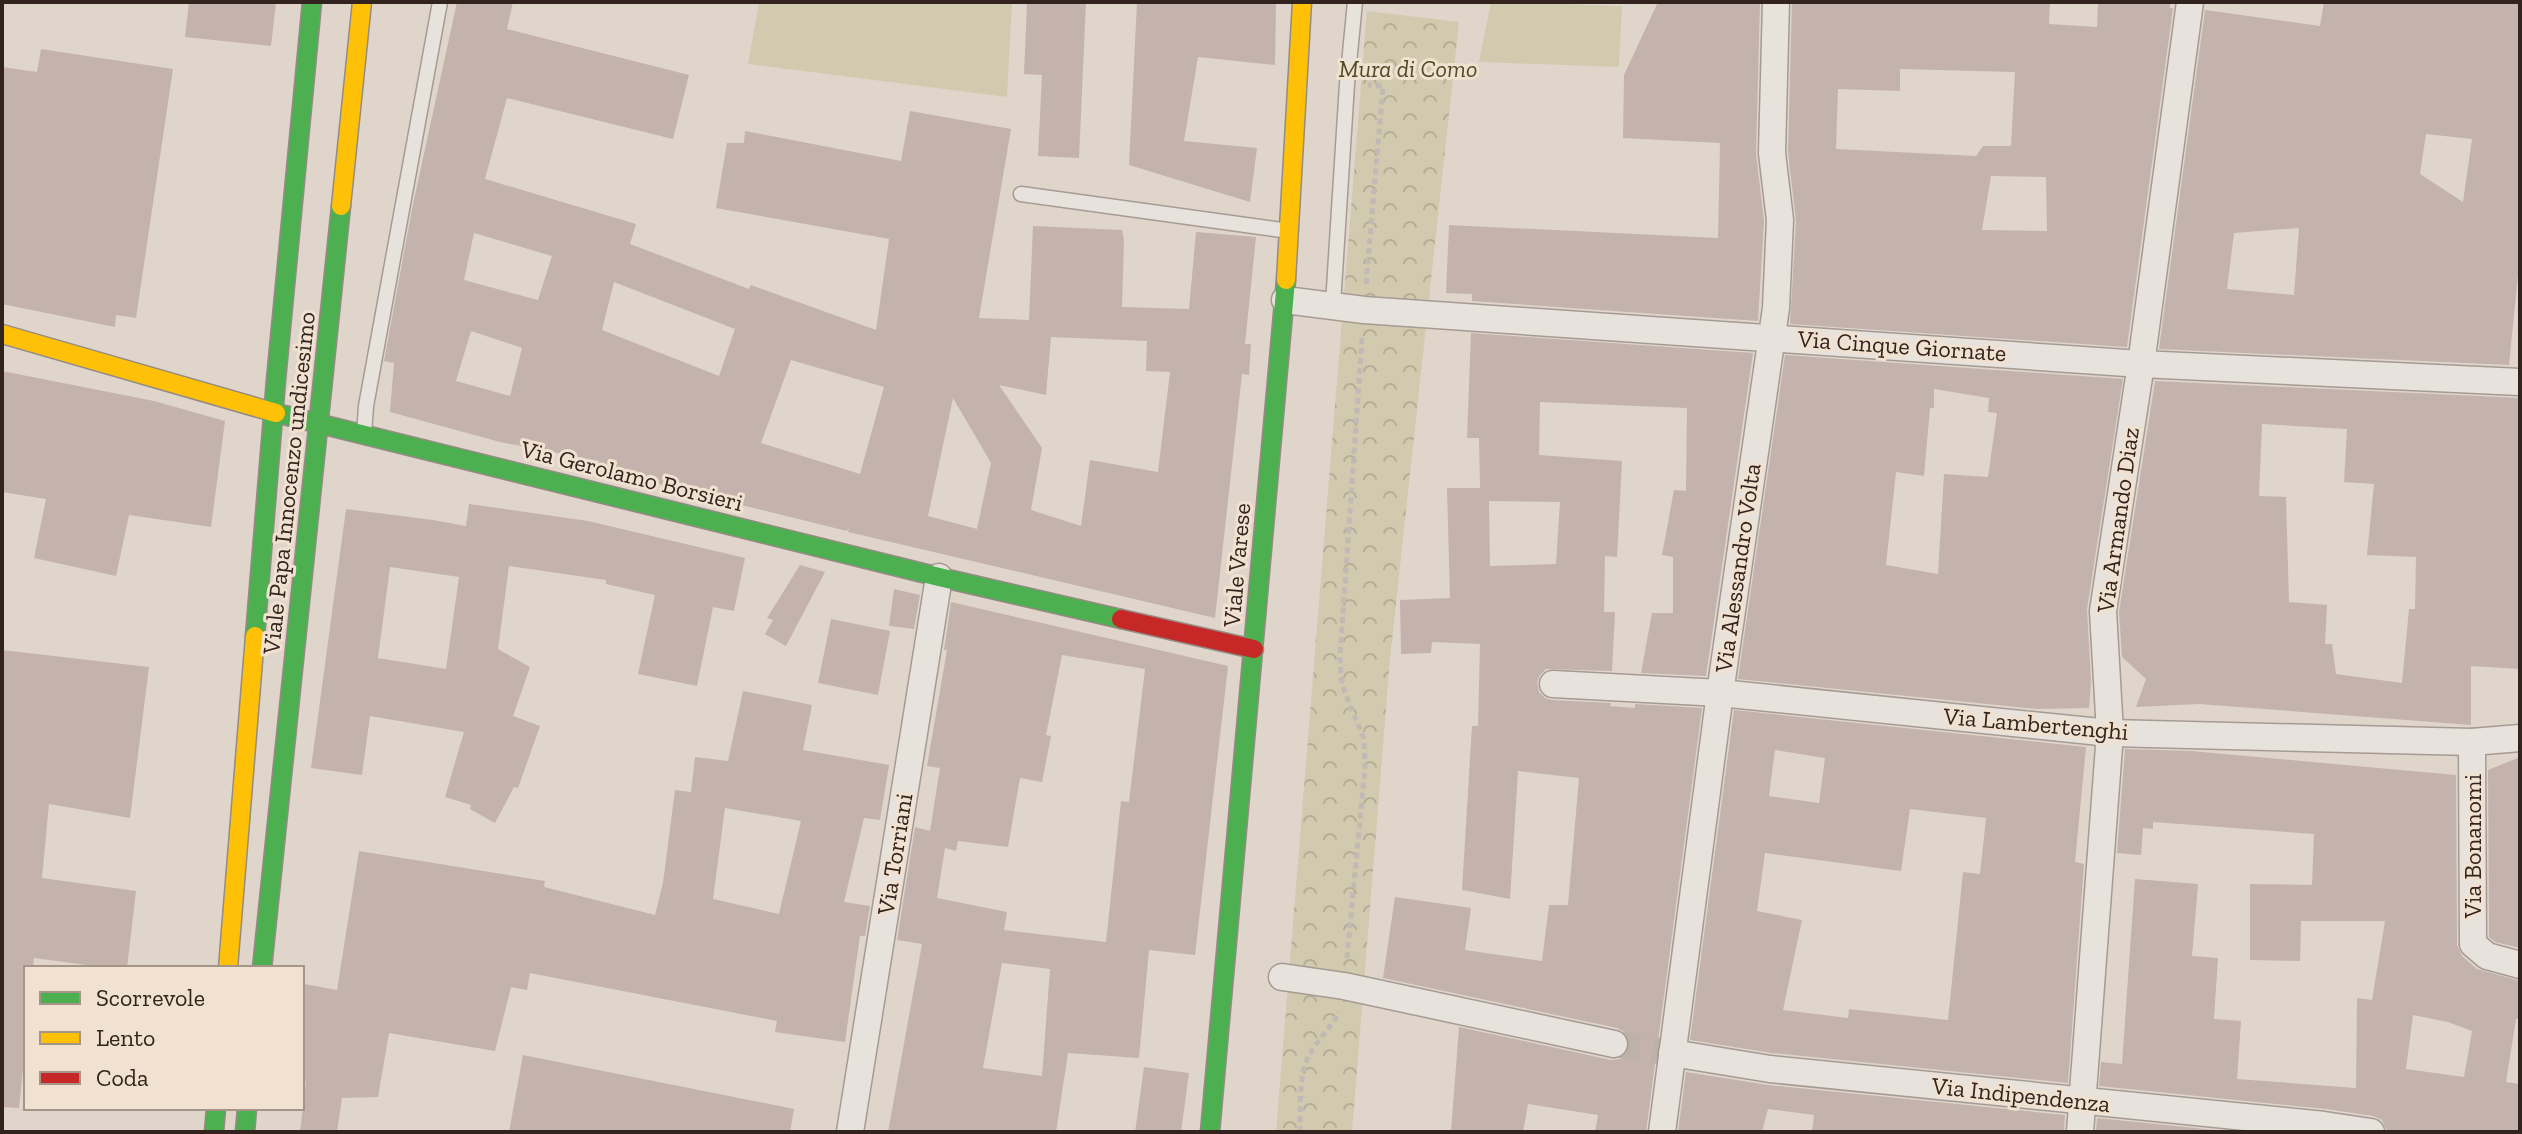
<svg xmlns="http://www.w3.org/2000/svg" width="2522" height="1134" font-family="'Zilla Slab',serif">
  <style>
    .forest { fill: url(#forest-crowns) }
    .garden { fill: #d2caae }
    .building { fill: #c3b3ac; fill-rule: evenodd }
    .lines { fill: none; stroke-linecap: round; stroke-linejoin: round }
    .street-tunnel { stroke: #bdb1a8; stroke-width: 26; stroke-dasharray: 26 13; stroke-linecap: butt }
    .lane-casing { stroke: #a59b94; stroke-width: 17 }
    .street-casing { stroke: #a59b94; stroke-width: 29 }
    .fast-casing { stroke: #958b84; stroke-width: 21 }
    .slow-casing { stroke: #958b84; stroke-width: 21 }
    .jam-casing { stroke: #958b84; stroke-width: 21 }
    .path { stroke: #c1b9b3; stroke-width: 5; stroke-dasharray: 6 4; stroke-linecap: butt }
    .lane { stroke: #e8e2dc; stroke-width: 14 }
    .street { stroke: #e8e2dc; stroke-width: 26 }
    .fast { stroke: #4caf50; stroke-width: 18 }
    .slow { stroke: #ffc107; stroke-width: 18 }
    .jam { stroke: #c62828; stroke-width: 18 }
    .labels { text-anchor: middle; stroke-width: 6; stroke-linejoin: round; paint-order: stroke }
    .park-label { font-size: 24px; font-style: italic; fill: #4c4d26; stroke: #f1e1d1 }
    .street-label { font-size: 24px; fill: #32231e; stroke: #f1e1d1 }
  </style>
  <defs>
    <pattern id="forest-crowns" width="20" height="18" patternUnits="userSpaceOnUse" patternTransform="scale(2)"><rect width="20" height="18" fill="#d2caae"/><path d="M2 6a3 3 0 1 1 6 0M12 15a3 3 0 1 1 6 0" fill="none" stroke="#b5ad95"/></pattern>
  </defs>
  <rect width="100%" height="100%" fill="#e0d5cb"/>
  <polygon class="forest" points="1367,11 1459,22 1390,659 1352,1132 1276,1132"/>
  <g class="garden">
    <polygon points="759,2 1012,2 1007,97 748,64"/>
    <polygon points="1491,2 1622,6 1619,67 1479,62"/>
  </g>
  <g class="building">
    <polygon points="189,2 276,2 271,46 185,37"/>
    <path d="M457,2H513L507,29L689,75L673,139L507,98L485,179L636,224L630,244L749,289L751,285L876,330L889,239L716,208L727,143H744L745,131L901,161L910,111L1011,129L979,318L1029,320L1033,226L1122,230L1124,240L1122,307L1189,309L1196,232L1256,237L1245,344H1251L1249,375L1242,374L1215,618L848,532L849,527L847,531L672,488L598,465L599,461L500,442L390,412L394,363L384,361L412,209ZM474,233L552,256L538,300L464,280ZM614,282L735,329L719,376L602,330ZM471,331L522,348L510,396L456,381ZM1051,337L1147,341L1146,371L1170,372L1158,472L1090,460L1081,526L1031,510L1042,448L999,385L1046,395ZM791,360L884,387L860,474L761,443ZM953,398L991,463L977,529L928,516Z"/>
    <polygon points="1027,2 1086,2 1079,158 1038,156 1042,75 1024,74"/>
    <polygon points="1137,2 1276,2 1275,65 1198,57 1184,141 1257,148 1250,202 1129,165"/>
    <polygon points="1658,2 1760,2 1756,153 1764,221 1758,321 1472,301 1472,294 1446,293 1449,225 1718,238 1720,143 1623,138 1624,75"/>
    <path d="M1792,2H2050L2049,24L2097,27L2098,2H2170V8H2173L2127,347L1790,324L1796,221L1788,152ZM1900,69L2015,72L2011,146H1983L1976,156L1836,149L1838,89L1900,91ZM1991,176L2046,177L2047,231L1982,230Z"/>
    <path d="M2324,2H2520V255L2509,365L2159,349L2205,10L2320,26ZM2426,134L2472,139L2463,202L2420,174ZM2299,228L2294,295L2227,289L2234,233Z"/>
    <polygon points="41,49 173,69 136,318 116,315 115,327 2,304 2,67 37,72"/>
    <path d="M1471,333L1753,353L1706,676L1641,673L1652,613H1673V557L1662,555L1674,490L1686,491L1687,408L1540,402L1539,455L1622,461L1617,557L1605,556L1604,612H1615L1612,671L1546,669L1540,675L1537,682L1539,692L1545,698L1552,700L1611,703L1610,706L1635,708V704L1702,708L1646,1132H1595L1598,1115L1528,1104L1523,1132H1451L1459,1027L1611,1060L1620,1059L1626,1054L1630,1047L1629,1038L1624,1032L1617,1028L1383,978L1395,897L1471,908L1465,950L1542,961L1549,905H1568L1579,778L1518,771L1510,899L1462,890L1472,726H1478L1480,644L1432,642L1431,653L1401,654L1400,600L1450,598L1447,488H1480L1479,438H1467ZM1489,501L1560,502L1556,564L1490,566Z"/>
    <path d="M1785,355L2123,379L2087,609L2091,681L2089,708L2037,709L1738,679ZM1934,389L1989,398L1988,412L1997,413L1988,477L1944,474L1938,574L1886,565L1896,472L1924,476L1930,408H1934Z"/>
    <polygon points="2,371 154,401 225,421 211,527 129,515 116,576 34,558 46,499 2,492"/>
    <path d="M2155,381L2520,398V669L2471,666V725L2199,704L2136,707L2146,679L2122,657L2119,612ZM2262,424L2347,429L2344,482L2374,484L2367,555L2416,557L2415,609H2409L2402,683L2336,674L2332,644H2325L2327,605L2289,602L2286,497L2259,496Z"/>
    <path d="M469,504L588,521L745,558L734,611L713,607L697,686L638,674L655,595L606,584V580L509,566L498,649L530,667L513,716L540,726L518,788L514,787L495,823L470,809L471,805L445,797L464,732L370,716L362,775L311,768L346,509L433,520L466,526ZM390,567L459,577L446,669L378,658Z"/>
    <polygon points="800,565 825,572 786,646 765,634 773,620 767,618"/>
    <polygon points="894,589 920,595 914,629 889,626"/>
    <path d="M951,602L1228,666L1195,955L1149,950L1139,1058L1068,1053L1056,1132H888L922,944L897,940L915,827L930,831L940,768L927,766L947,650H944ZM1062,655L1145,669L1129,802L1121,801L1106,942L1004,930L1007,912L937,898L945,848L956,851L958,841L1008,847L1020,778L1042,782L1051,736L1046,735ZM1002,963L1050,969L1042,1076L983,1068Z"/>
    <polygon points="831,619 890,631 878,695 818,683"/>
    <polygon points="2,650 149,667 130,818 49,804 42,878 136,891 127,968 109,968 34,958 33,968 26,968 26,1040 19,1108 2,1107"/>
    <path d="M743,691L812,705L803,750L889,765L880,820L864,818L844,902L870,906L865,936H860L845,1042L775,1032L777,1021L530,973L527,990L511,987L495,1051L389,1033L378,1097L342,1098L337,1132H300L306,1081L302,1080L304,984L337,990L359,851L545,881L544,887L655,915L663,883L675,790L691,792L695,757L728,761ZM725,808L801,821L779,914L713,899Z"/>
    <path d="M1734,710L2086,747L2075,862L2084,864L2068,1083L1772,1053L1690,1040ZM1775,750L1825,758L1819,803L1769,796ZM1910,809L1986,818L1980,874L1963,872L1948,1020L1849,1009L1848,1018L1783,1010L1802,920L1757,911L1765,853L1901,871Z"/>
    <path d="M2125,749L2191,751L2456,775L2457,945L2462,956L2477,969L2520,981V1019H2516L2506,1082L2520,1084V1132H2387L2382,1120L2373,1116L2326,1109L2099,1086L2101,1062L2122,1064L2135,879L2198,884L2192,956L2218,958L2214,1019L2241,1021L2237,1079L2356,1088L2357,998L2372,1000L2385,921H2301L2300,961L2250,960V884L2312,885L2314,834L2153,822V829L2143,828L2141,855L2117,853ZM2413,1015L2448,1022L2472,1031L2464,1077L2406,1069Z"/>
    <polygon points="2520,757 2520,948 2495,942 2489,937 2488,770"/>
    <polygon points="523,1055 794,1109 790,1132 509,1132"/>
    <polygon points="1144,1067 1189,1073 1181,1132 1135,1132"/>
    <polygon points="1686,1072 1768,1085 2065,1115 2064,1132 1812,1132 1814,1115 1768,1109 1762,1132 1678,1132"/>
    <polygon points="2097,1118 2234,1132 2096,1132"/>
  </g>
  <g class="lines">
    <polyline class="street-tunnel" points="1614,1044 1672,1053"/>
    <defs>
      <g id="lane">
        <polyline points="1021,194 1289,231"/>
        <polyline points="1333,304 1347,84 1355,2"/>
        <polyline points="364,434 366,406 440,2"/>
      </g>
      <g id="street">
        <polyline points="1285,300 1364,310 2141,364 2520,382"/>
        <polyline points="1553,684 1720,693 2110,733 2472,742 2520,738"/>
        <polyline points="2472,742 2473,944 2487,956 2520,965"/>
        <polyline points="1282,977 1344,986 1614,1044"/>
        <polyline points="1672,1053 1770,1069 2324,1125 2371,1132"/>
        <polyline points="850,1132 939,577"/>
        <polyline points="1662,1132 1720,693 1776,308 1780,220 1772,153 1776,2"/>
        <polyline points="2080,1132 2110,733 2103,611 2141,364 2190,2"/>
      </g>
      <g id="fast">
        <polyline points="276,413 939,577 1121,619"/>
        <polyline points="255,636 276,380 312,2"/>
        <polyline points="262,968 341,206"/>
        <polyline points="214,1132 216,1108"/>
        <polyline points="245,1132 247,1108"/>
        <polyline points="1210,1132 1286,280"/>
      </g>
      <g id="slow">
        <polyline points="341,206 362,2"/>
        <polyline points="1286,280 1302,2"/>
        <polyline points="2,334 276,413"/>
        <polyline points="228,968 255,636"/>
      </g>
      <polyline id="jam" points="1121,619 1254,649"/>
    </defs>
    <use href="#lane" class="lane-casing"/>
    <use href="#street" class="street-casing"/>
    <use href="#fast" class="fast-casing"/>
    <use href="#slow" class="slow-casing"/>
    <use href="#jam" class="jam-casing"/>
    <g class="path">
      <polyline points="1366,284 1383,86 1368,85"/>
      <polyline points="1347,958 1365,767 1364,739 1345,693 1341,677 1340,656 1362,338"/>
      <path d="M1300,1132C1301,1108 1298,1076 1309,1055C1318,1039 1331,1028 1339,1012"/>
    </g>
    <use href="#lane" class="lane"/>
    <use href="#street" class="street"/>
    <use href="#fast" class="fast"/>
    <use href="#slow" class="slow"/>
    <use href="#jam" class="jam"/>
  </g>
  <g class="labels">
    <g class="park-label">
      <text x="1408" y="77">Mura di Como</text>
    </g>
    <g class="street-label">
      <text transform="translate(1902 346) rotate(4)" y="8">Via Cinque Giornate</text>
      <text transform="translate(632 476) rotate(14)" y="8">Via Gerolamo Borsieri</text>
      <text transform="translate(289 483) rotate(-84)" y="8">Viale Papa Innocenzo undicesimo</text>
      <text transform="translate(2118 520) rotate(-82)" y="8">Via Armando Diaz</text>
      <text transform="translate(1237 565) rotate(-85)" y="8">Viale Varese</text>
      <text transform="translate(1738 568) rotate(-82)" y="8">Via Alessandro Volta</text>
      <text transform="translate(2036 724) rotate(5)" y="8">Via Lambertenghi</text>
      <text transform="translate(2473 846) rotate(-90)" y="8">Via Bonanomi</text>
      <text transform="translate(895 854) rotate(-81)" y="8">Via Torriani</text>
      <text transform="translate(2021 1095) rotate(6)" y="8">Via Indipendenza</text>
    </g>
  </g>
  <rect width="2522" height="1134" fill="none" stroke="#32231e" stroke-width="8"/>
  <rect x="24" y="966" width="280" height="144" fill="#f1e1d1" stroke="#a59589" stroke-width="2"/>
  <rect x="40" y="992" width="40" height="12" fill="#4caf50" stroke="#a59589" stroke-width="2"/>
  <text x="96" y="1006" font-size="24" fill="#32231e">Scorrevole</text>
  <rect x="40" y="1032" width="40" height="12" fill="#ffc107" stroke="#a59589" stroke-width="2"/>
  <text x="96" y="1046" font-size="24" fill="#32231e">Lento</text>
  <rect x="40" y="1072" width="40" height="12" fill="#c62828" stroke="#a59589" stroke-width="2"/>
  <text x="96" y="1086" font-size="24" fill="#32231e">Coda</text>
</svg>
